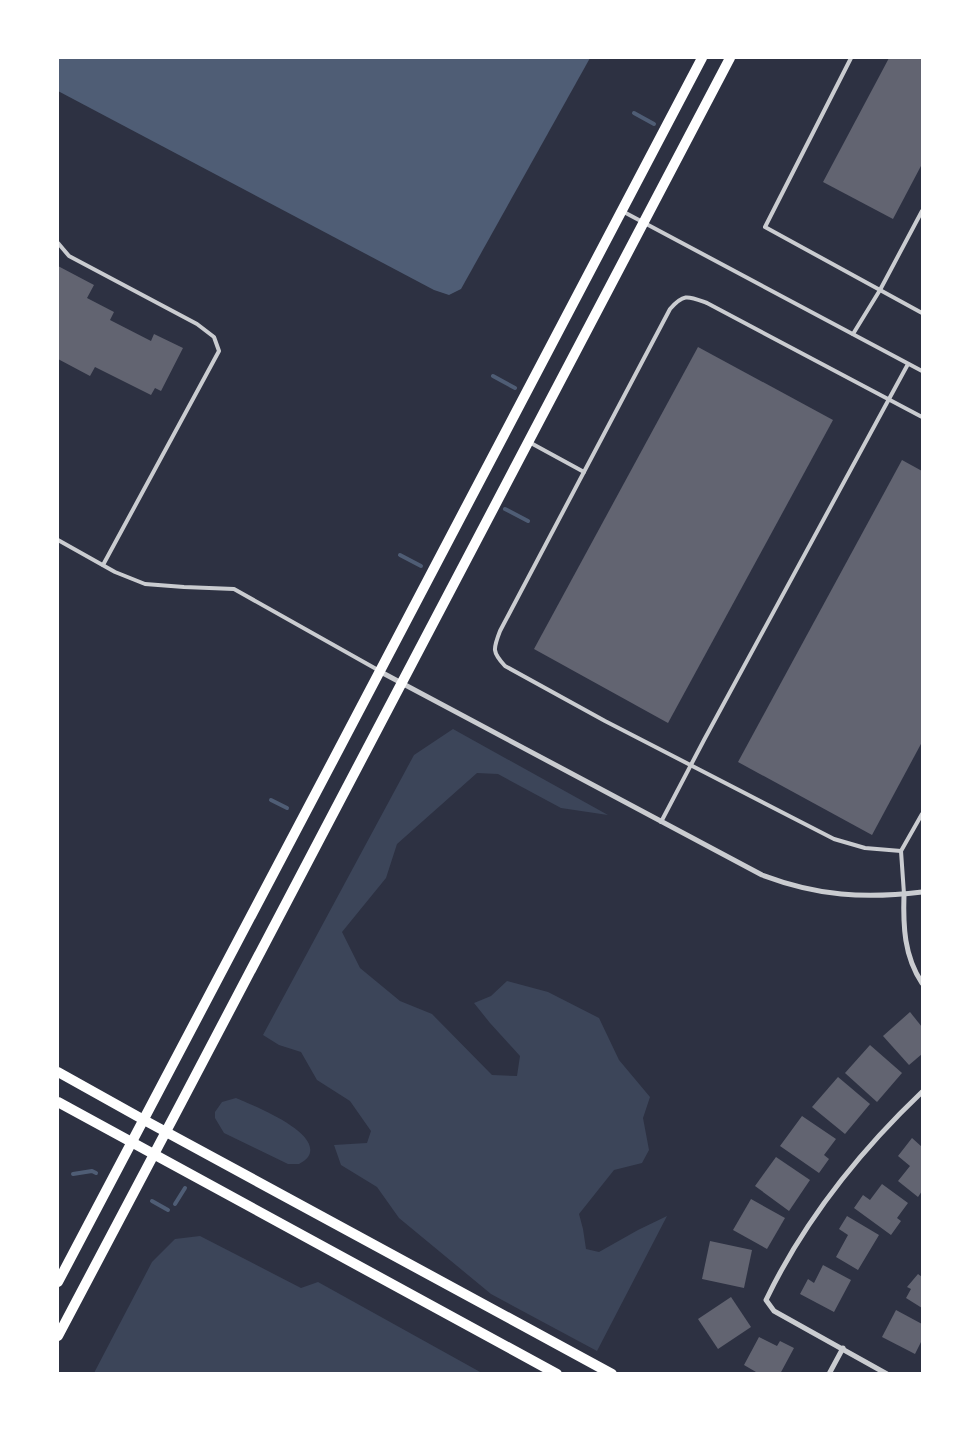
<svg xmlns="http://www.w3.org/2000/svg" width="980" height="1431" font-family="'Sofia Sans Condensed',sans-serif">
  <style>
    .green { fill: #3c4559 }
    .water { fill: #4f5d75 }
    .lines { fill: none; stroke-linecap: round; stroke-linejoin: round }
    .stream { stroke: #4f5d75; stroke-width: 4 }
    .building { fill: #626471 }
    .service { stroke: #caccd0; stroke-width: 4 }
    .minor { stroke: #caccd0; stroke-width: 5 }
    .secondary { stroke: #fff; stroke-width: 10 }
  </style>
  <rect width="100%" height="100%" fill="#2d3142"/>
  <g class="green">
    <polygon points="453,729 608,815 561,808 498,774 477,773 397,844 386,878 342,932 360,968 400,1001 432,1014 492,1075 517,1076 520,1056 490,1023 474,1003 491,996 507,981 548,992 599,1018 619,1060 650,1097 643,1118 649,1150 642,1163 614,1170 579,1214 583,1229 586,1249 599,1252 638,1230 667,1216 597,1351 491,1294 399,1218 377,1187 341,1165 334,1145 367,1143 371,1131 350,1101 317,1080 301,1052 279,1045 263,1035 414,755"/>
    <path d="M236,1098C252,1105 324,1133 308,1157C306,1160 302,1162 299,1164H288L224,1133L215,1118V1112L222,1102Z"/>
    <polygon points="200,1236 301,1288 318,1282 482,1373 94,1373 152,1262 175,1239"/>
  </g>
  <polygon class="water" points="58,58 590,58 461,289 449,295 434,290 58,91"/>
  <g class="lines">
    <g class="stream">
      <polyline points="634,113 654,124"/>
      <polyline points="493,376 515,388"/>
      <polyline points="505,509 528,521"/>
      <polyline points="400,555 421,566"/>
      <polyline points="271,800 287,808"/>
      <polyline points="73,1174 92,1171 96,1173"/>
      <polyline points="152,1201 168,1210"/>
      <polyline points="175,1204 185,1188"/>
    </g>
  </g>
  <g class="building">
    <polygon points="889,58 922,58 922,164 893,219 823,182"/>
    <polygon points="58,266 94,285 87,298 114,312 110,320 151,341 154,334 183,348 161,391 155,388 151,395 95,367 90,376 58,359"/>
    <polygon points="698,347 833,420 668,723 534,649"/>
    <polygon points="902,460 922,471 922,742 872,835 738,762"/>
    <polygon points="910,1012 922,1027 922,1054 909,1065 883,1036"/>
    <polygon points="870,1045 902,1073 877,1102 845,1073"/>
    <polygon points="838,1077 870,1104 845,1134 812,1107"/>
    <polygon points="802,1116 836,1139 824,1155 829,1159 819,1173 780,1146"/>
    <polygon points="912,1138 922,1147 922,1191 918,1197 898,1181 910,1166 898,1156"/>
    <polygon points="776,1157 810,1180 789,1211 755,1186"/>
    <polygon points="882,1184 908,1203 897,1218 901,1221 891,1235 854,1208 863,1195 870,1200"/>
    <polygon points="751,1199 785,1218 767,1249 733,1230"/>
    <polygon points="847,1216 879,1235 858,1270 836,1257 848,1235 839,1229"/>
    <polygon points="710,1241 752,1250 744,1288 702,1279"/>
    <polygon points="823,1265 851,1280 834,1312 800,1294 808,1279 814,1283"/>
    <polygon points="918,1274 922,1277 922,1308 906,1298 911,1289 907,1287"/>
    <polygon points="731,1297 751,1327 718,1349 698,1319"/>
    <polygon points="896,1310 922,1324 922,1340 915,1354 882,1337"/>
    <polygon points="759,1337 777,1346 780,1341 794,1348 780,1374 755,1374 756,1372 744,1365"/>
  </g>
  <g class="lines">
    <g class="service">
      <polyline points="851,58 765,227 922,313"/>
      <polyline points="622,211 922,371"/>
      <polyline points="58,243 69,256 197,324 214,337 219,351 103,565"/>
      <polyline points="853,334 880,290 922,211"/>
      <polyline points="529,442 584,472"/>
      <polyline points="58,540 115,572 145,584 184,587 234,589 378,670"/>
      <polyline points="661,822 704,740 908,364"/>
      <path d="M901,851L865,848L834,839L605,721L505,666C492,652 493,649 500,631L670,309C684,293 688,296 707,303L922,417"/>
      <polyline points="904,894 901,851 922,814"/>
    </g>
    <g class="minor">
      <path d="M379,671L762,875C818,896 864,899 922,892"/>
      <path d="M904,894C903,926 904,956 922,983"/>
      <polyline points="829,1374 843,1348"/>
      <path d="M887,1374L774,1311L766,1300C804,1221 859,1152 922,1092"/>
    </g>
    <g class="secondary">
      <polyline points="58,1072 144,1120 612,1374"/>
      <polyline points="58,1102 557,1374"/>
      <path d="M58,1282C274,875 487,465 702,58"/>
      <polyline points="58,1336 180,1105 730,58"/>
    </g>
  </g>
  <rect width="980" height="1431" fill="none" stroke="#ffffff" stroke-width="118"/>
</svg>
